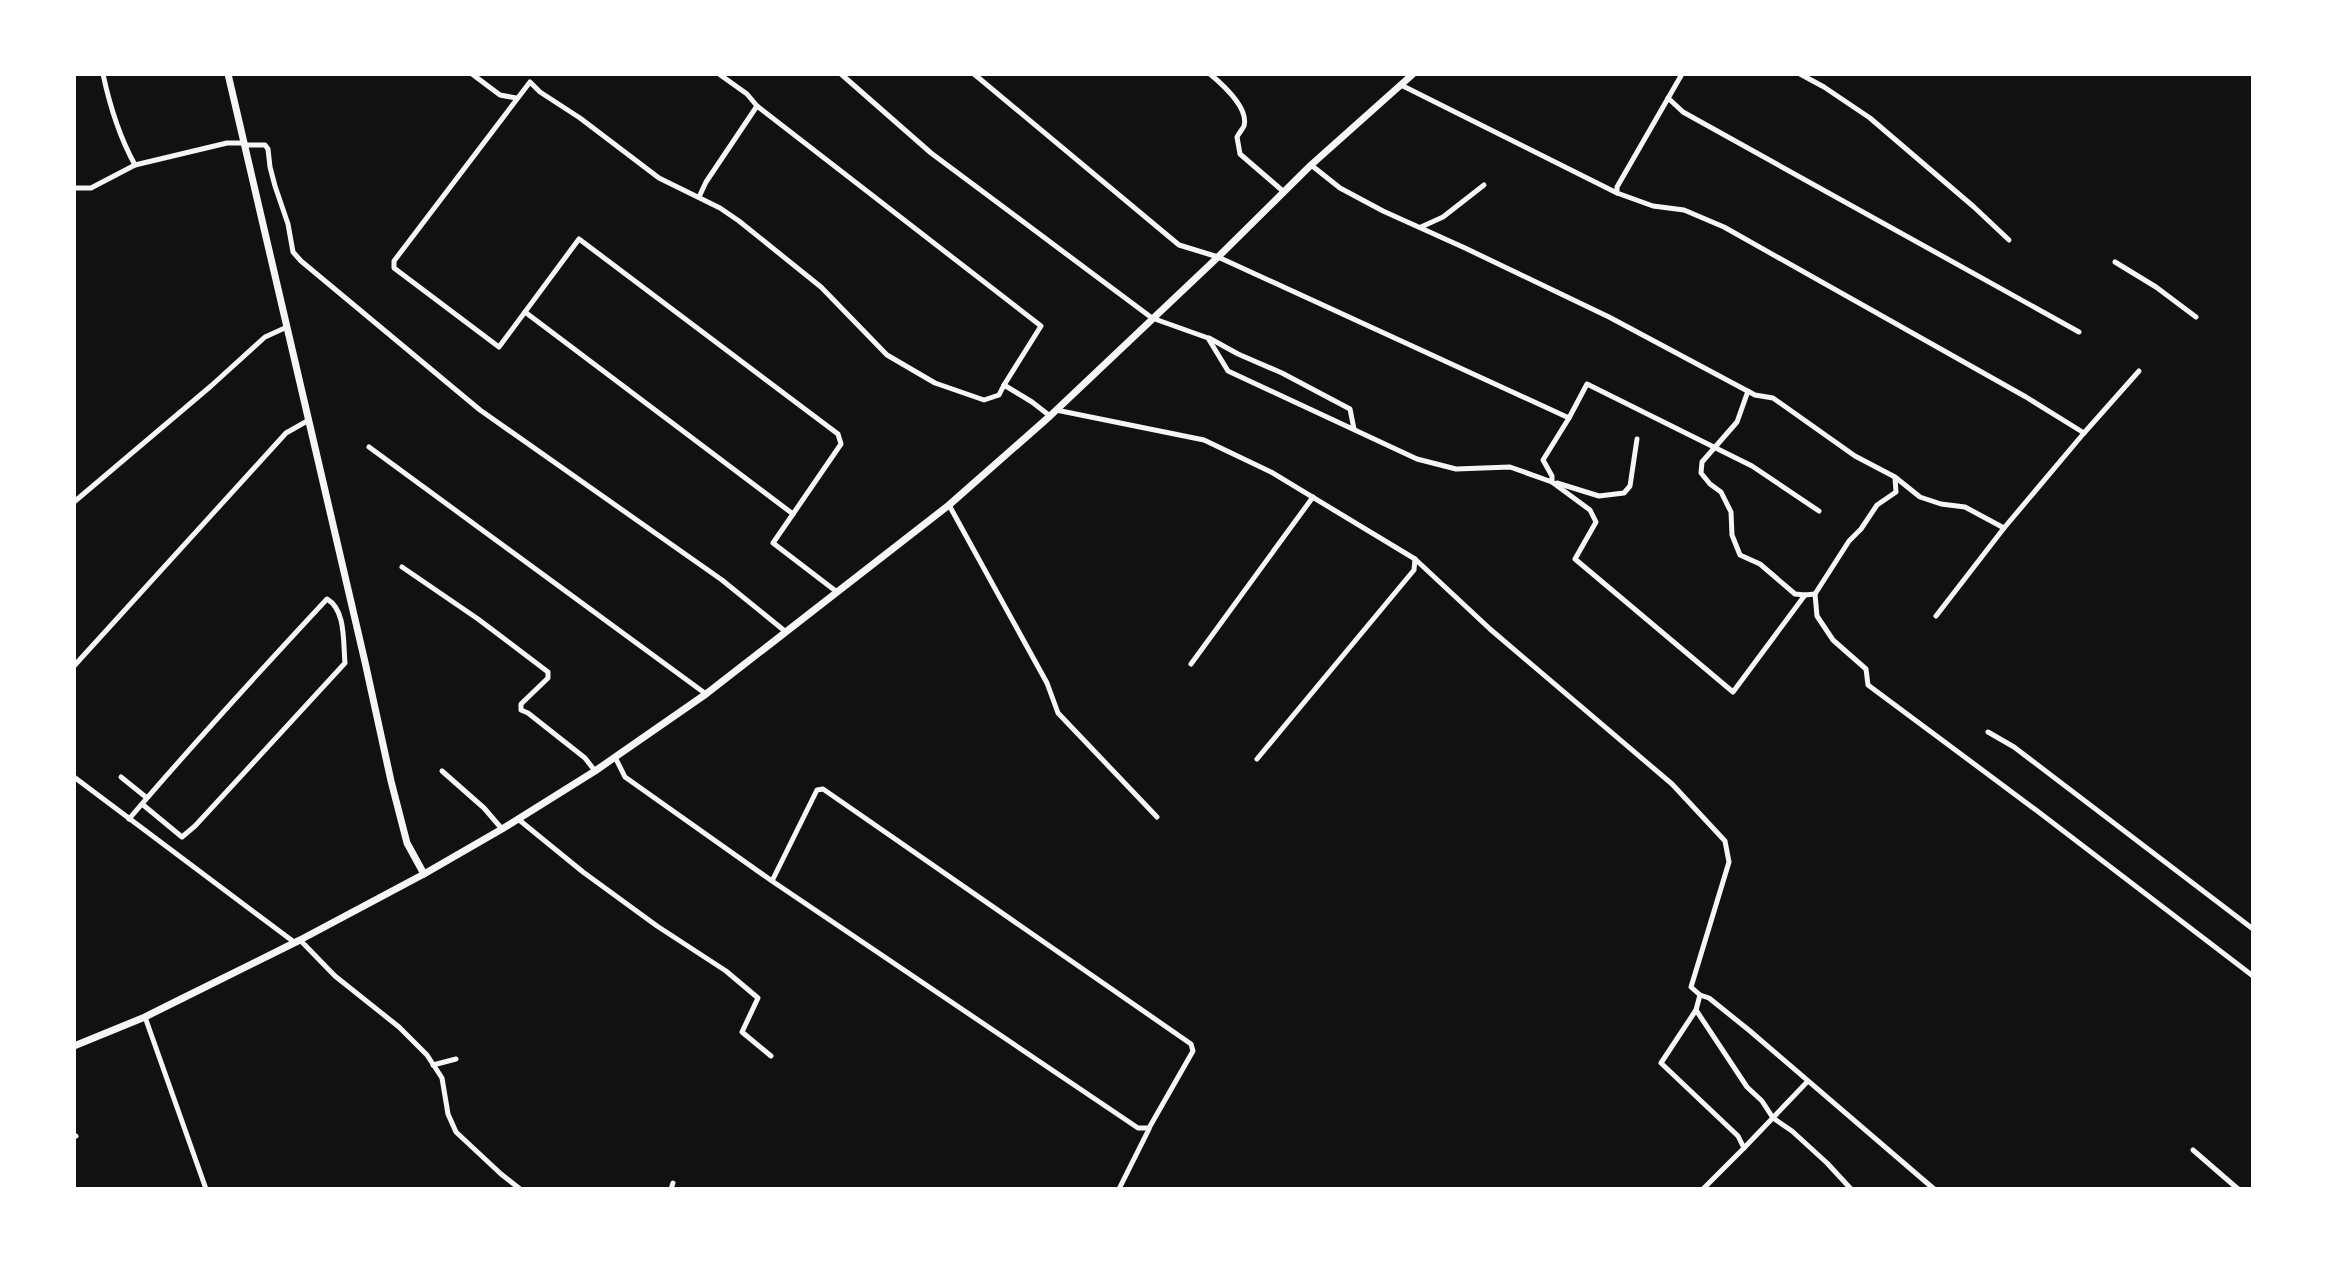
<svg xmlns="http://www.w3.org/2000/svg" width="2327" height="1263" font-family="Mulish,sans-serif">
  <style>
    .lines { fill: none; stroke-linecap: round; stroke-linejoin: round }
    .minor { stroke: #f5f5f5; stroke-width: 5 }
    .secondary { stroke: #f5f5f5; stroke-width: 7 }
  </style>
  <rect width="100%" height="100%" fill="#111"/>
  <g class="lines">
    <g class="minor">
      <path d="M103,74C110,107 119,136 135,165L227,143H244"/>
      <polyline points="472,74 500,95 516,98"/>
      <polyline points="719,74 747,94 757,106 1041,326 1004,385"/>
      <polyline points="841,74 931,153 1152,318 1208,338 1228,371 1417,459 1456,469 1510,467 1552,482 1552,476 1543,460 1569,418 1218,257 1179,245 974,74"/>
      <path d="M1210,74C1222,84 1249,108 1244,126C1242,130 1239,133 1237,137L1240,154L1284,192"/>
      <polyline points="1682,74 1617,187 1617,193 1653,206 1684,210 1724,227 2026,397 2084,433 2004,528 1936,616"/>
      <polyline points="1800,74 1824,87 1870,118 1974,207 2009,240"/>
      <polyline points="1401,85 1617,193"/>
      <polyline points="1668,98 1683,112 2079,332"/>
      <polyline points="245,145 265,145 268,149 270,167 275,186 288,224 293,252 301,261 480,410 722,580 786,632"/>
      <polyline points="1311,165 1340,188 1383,211 1465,248 1609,317 1755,395 1773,398 1855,456 1895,477 1920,497 1941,504 1965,507 2004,528"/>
      <polyline points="74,188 91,188 135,165"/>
      <polyline points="699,197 706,182 757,106"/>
      <polyline points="1421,227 1443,217 1484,185"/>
      <polyline points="2115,262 2156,287 2196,317"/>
      <polyline points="525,312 793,514 773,543 837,592"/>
      <polyline points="1209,338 1238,354 1282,373 1350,409 1354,429"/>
      <polyline points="1748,391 1737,422 1702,462 1701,473 1710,484 1721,492 1731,512 1732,535 1740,555 1760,564 1795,594 1805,595 1815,594"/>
      <polyline points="1056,410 1204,440 1271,472 1415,559 1414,570 1257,759"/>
      <polyline points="1569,418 1587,384 1752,466 1819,511"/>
      <polyline points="2084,433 2139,371"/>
      <polyline points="369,447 706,694"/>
      <polyline points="1895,478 1896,492 1877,505 1861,529 1849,541 1815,594 1817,616 1833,640 1866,669 1868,685 2036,810 2253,976"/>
      <polyline points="1552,482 1590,510 1596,522 1575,559 1733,692 1805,595"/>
      <polyline points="1557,483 1599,496 1624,493 1630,486 1637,439"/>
      <polyline points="74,502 211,386 265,337 287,327"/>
      <polyline points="949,505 1047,683 1058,713 1157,817"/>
      <polyline points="793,514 841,444 838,434 579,239 499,347 394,268 394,261 530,82 540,92 580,118 659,178 720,208 739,221 821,287 887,355 935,383 984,400 999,395 1004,385 1032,402 1050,416"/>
      <polyline points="1415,559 1490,629 1672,784 1725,841 1729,862 1691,987 1700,995 1709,998 1750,1031 1934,1189"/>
      <polyline points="402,567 478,619 548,672 548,678 521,704 521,710 528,713 585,758 595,771"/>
      <polyline points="1191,664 1313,497"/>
      <polyline points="74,666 286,433 309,420"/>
      <polyline points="1988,732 2014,747 2253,929"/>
      <polyline points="615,757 625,777 772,881 1138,1128 1149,1128 1193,1051 1191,1044 823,789 817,790 772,881"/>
      <polyline points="442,771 484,808 502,829"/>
      <polyline points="74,777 294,942"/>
      <polyline points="121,777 147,798"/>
      <path d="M129,819C193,744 260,671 327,599C346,610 343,642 345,663L195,826L182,837L142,804"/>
      <polyline points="518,819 583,872 657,926 726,971 758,998 742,1032 771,1056"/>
      <polyline points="300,940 335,976 399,1027 427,1055 442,1078 448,1114 456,1132 501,1174 520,1189"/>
      <polyline points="1700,995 1696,1010 1747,1087 1762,1101 1773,1118 1792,1131 1827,1163 1851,1189"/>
      <polyline points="1696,1010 1661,1063 1738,1136 1744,1148 1703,1189"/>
      <polyline points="145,1017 206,1189"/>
      <polyline points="433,1065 456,1059"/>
      <polyline points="74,1137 76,1136"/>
      <polyline points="1744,1148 1808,1081"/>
      <polyline points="2193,1150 2238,1189"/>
      <polyline points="671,1189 673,1183"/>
      <polyline points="1119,1189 1149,1129"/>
    </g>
    <g class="secondary">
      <polyline points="228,74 365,662 391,781 407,843 424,874"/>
      <polyline points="74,1046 145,1017 179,1000 300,940 424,874 502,829 595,771 706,694 949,505 1050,416 1218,257 1311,165 1413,74"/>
    </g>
  </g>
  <rect width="2327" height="1263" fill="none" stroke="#ffffff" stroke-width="152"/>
</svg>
